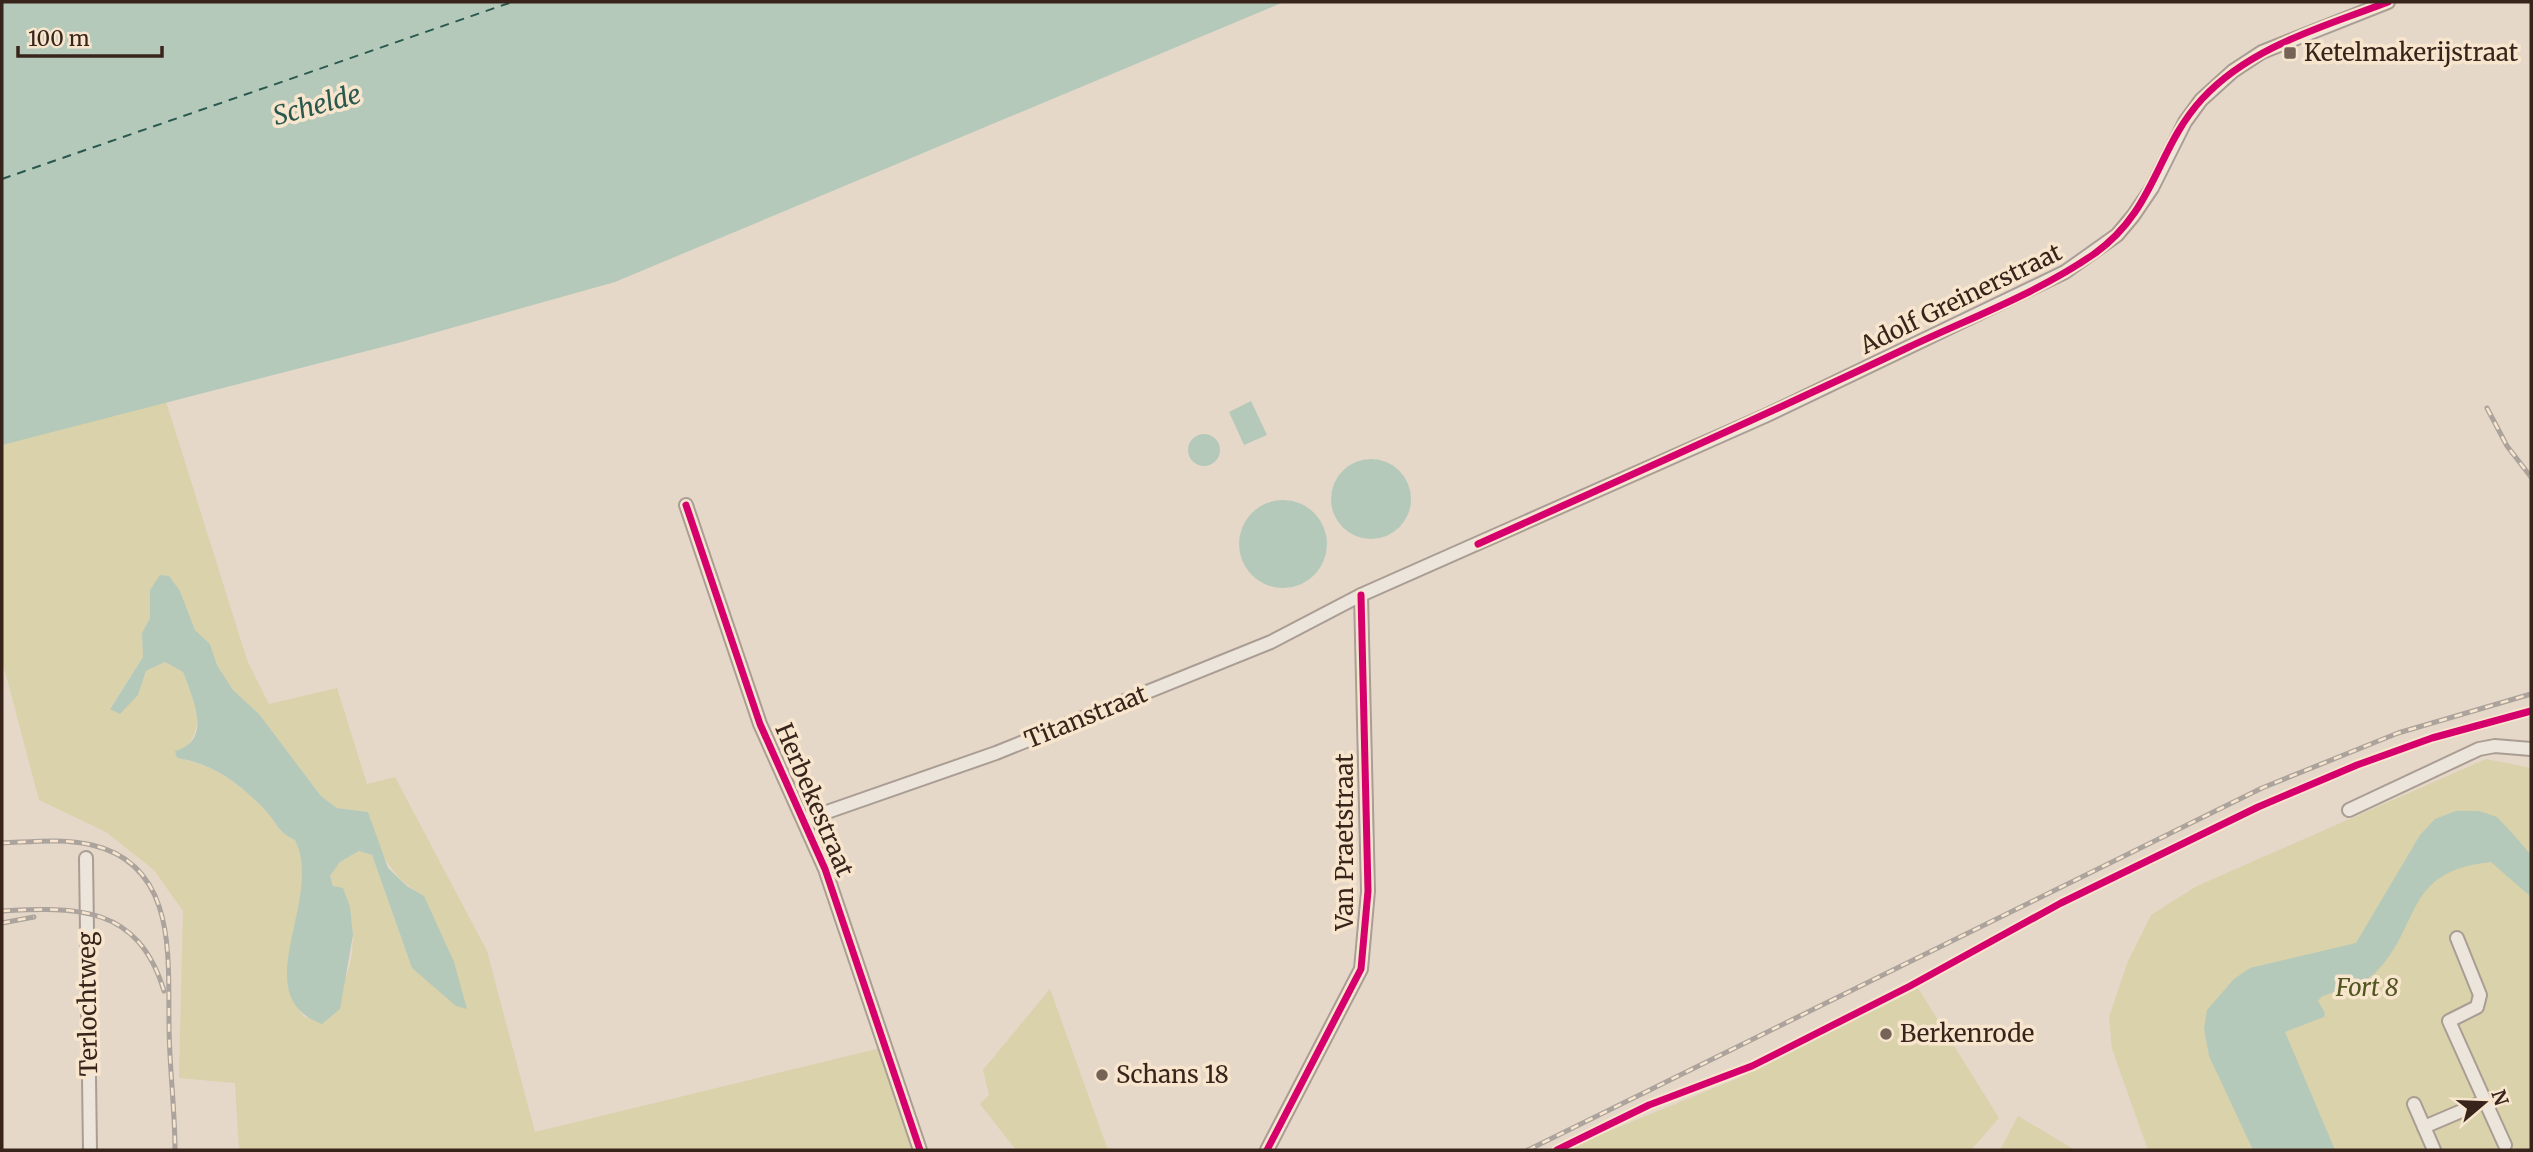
<svg xmlns="http://www.w3.org/2000/svg" width="2533" height="1152" font-family="Merriweather,serif">
  <style>
    .green { fill: #d9d2aa; fill-rule: evenodd }
    .water { fill: #b5c9ba }
    .lines { fill: none; stroke-linecap: round; stroke-linejoin: round }
    .ferry { stroke: #29594e; stroke-width: 2; stroke-dasharray: 9 7; stroke-linecap: butt }
    .minor-casing { stroke: #aa9d93; stroke-width: 16 }
    .minor { stroke: #ece5dc; stroke-width: 12 }
    .rail-casing { stroke: #aba39c; stroke-width: 5 }
    .rail { stroke: #f8e5cd; stroke-width: 2.5; stroke-dasharray: 8; stroke-linecap: butt }
    .cycleway-casing { stroke: #f8e5cd; stroke-width: 11 }
    .cycleway { stroke: #d6006c; stroke-width: 7 }
    .poi-dot { fill: #756358; stroke: #f8e5cd; stroke-width: 2.5 }
    .labels { text-anchor: middle; stroke-width: 7; stroke-linejoin: round; paint-order: stroke }
    .poi-label { font-size: 24px; fill: #38241b; stroke: #f8e5cd; text-anchor: start }
    .street-label { font-size: 24px; fill: #38241b; stroke: #f8e5cd }
    .park-label { font-size: 24px; font-style: italic; fill: #515620; stroke: #f8e5cd }
    .water-label { font-size: 26px; font-style: italic; fill: #29594e; stroke: #f8e5cd }
  </style>
  <rect width="100%" height="100%" fill="#e5d8c9"/>
  <g class="green">
    <path d="M164,395L247,660L269,704L337,688L367,784L395,777L487,951L535,1132L885,1047L914,1150H239L235,1083L179,1078L183,911L154,870L106,832L39,800L2,660V439ZM150,590L180,591L195,630L210,644L217,665L233,690L259,714L321,796L337,808L368,812C380,852 386,874 424,896L429,981L412,968L372,855L359,851L340,862L330,876L333,886L343,889C353,914 357,947 347,974C341,989 317,1006 306,1018C258,971 324,898 295,840C275,831 278,824 265,810C239,783 214,765 177,758C209,726 196,709 183,672L165,662L146,671L138,695L110,708L143,657L142,633L150,618Z"/>
    <polygon points="2486,759 2531,768 2531,1150 2148,1150 2112,1049 2109,1017 2128,961 2151,915 2197,886"/>
    <polygon points="1918,988 1999,1118 1971,1150 1563,1150 1736,1079"/>
    <polygon points="1050,989 1108,1150 1016,1150 980,1104 989,1095 983,1070"/>
    <polygon points="2018,1116 2075,1150 2000,1150"/>
  </g>
  <g class="water">
    <polygon points="2,2 1284,2 615,282 398,343 2,445"/>
    <polygon points="1251,401 1267,435 1244,445 1229,412"/>
    <circle cx="1204" cy="450" r="16"/>
    <circle cx="1371" cy="499" r="40"/>
    <circle cx="1283" cy="544" r="44"/>
    <path d="M160,575L169,576L180,591L195,630L210,644L217,665L233,690L259,714L321,796L337,808L368,812L388,868L407,886L424,896L454,962L467,1009L456,1006L412,968L372,855L359,851L340,862L330,876L333,886L343,888L350,907L353,935L340,1009L322,1024C244,995 325,900 295,840C276,831 278,824 265,810C239,783 214,764 177,758L175,751C214,741 192,697 183,672L165,662L146,671L138,695L120,714L110,709L143,657L142,633L150,618V590Z"/>
    <path d="M2456,811H2479L2497,817L2512,833L2531,855V897L2491,862C2402,871 2423,925 2375,973C2361,986 2338,989 2321,997L2318,1001L2325,1013L2324,1017L2285,1032L2335,1150H2253L2209,1056L2204,1029L2207,1010L2234,979L2250,968L2356,943L2420,835L2435,819Z"/>
  </g>
  <g class="lines">
    <polyline class="ferry" points="2,179 512,2"/>
    <defs>
      <g id="minor">
        <polyline points="686,505 760,724 825,869 920,1150"/>
        <polyline points="2349,810 2479,749 2495,746 2531,749"/>
        <polyline points="804,820 996,753 1271,642 1361,595 1765,416 2065,272 2117,235 2133,216 2152,188 2185,122 2201,100 2233,71 2262,52 2388,2"/>
        <polyline points="86,858 90,1150"/>
        <polyline points="2485,1101 2505,1145"/>
        <polyline points="2414,1104 2434,1150"/>
        <polyline points="2424,1127 2485,1101 2449,1021 2477,1007 2480,995 2457,938"/>
        <polyline points="1267,1150 1361,969 1368,891 1361,595"/>
      </g>
    </defs>
    <use href="#minor" class="minor-casing"/>
    <use href="#minor" class="minor"/>
    <defs>
      <g id="rail">
        <polyline points="2487,408 2507,446 2531,477"/>
        <path d="M2,843C31,842 63,838 92,845C177,865 168,956 169,1023C169,1065 175,1108 175,1150"/>
        <path d="M2,911C77,907 138,905 164,991"/>
        <polyline points="2,923 34,917"/>
        <polyline points="1528,1150 2262,788 2398,733 2531,694"/>
      </g>
    </defs>
    <use href="#rail" class="rail-casing"/>
    <use href="#rail" class="rail"/>
    <defs>
      <g id="cycleway">
        <polyline points="686,505 760,724 825,869 920,1150"/>
        <path d="M1478,544C1622,479 1766,415 1909,347C1970,318 2038,293 2094,254C2156,210 2156,149 2202,99C2251,46 2323,27 2388,2"/>
        <polyline points="1267,1150 1361,969 1368,891 1361,595"/>
        <polyline points="1557,1150 1649,1105 1752,1066 1910,986 2061,903 2258,807 2357,765 2432,738 2531,711"/>
      </g>
    </defs>
    <use href="#cycleway" class="cycleway-casing"/>
    <use href="#cycleway" class="cycleway"/>
  </g>
  <g class="poi-dot">
    <rect x="2283" y="46" width="14" height="14" rx="3.5"/>
    <circle cx="1886" cy="1034" r="7"/>
    <circle cx="1102" cy="1075" r="7"/>
  </g>
  <g class="labels">
    <g class="poi-label">
      <text x="2304" y="61">Ketelmakerijstraat</text>
      <text x="1900" y="1042">Berkenrode</text>
      <text x="1116" y="1083">Schans 18</text>
    </g>
    <g class="street-label">
      <text transform="translate(1961 299) rotate(-26)" y="8">Adolf Greinerstraat</text>
      <text transform="translate(1086 717) rotate(-22)" y="8">Titanstraat</text>
      <text transform="translate(814 800) rotate(67)" y="8">Herbekestraat</text>
      <text transform="translate(1345 842) rotate(-90)" y="8">Van Praetstraat</text>
      <text transform="translate(88 1004) rotate(-91)" y="8">Terlochtweg</text>
    </g>
    <g class="park-label">
      <text x="2367" y="996">Fort 8</text>
    </g>
    <g class="water-label">
      <text transform="translate(317 105) rotate(-15)" y="9">Schelde</text>
    </g>
  </g>
  <rect width="2533" height="1152" fill="none" stroke="#38241b" stroke-width="7"/>
  <g transform="translate(2484 1103) rotate(71)" stroke="#f8e5cd" stroke-width="5" paint-order="stroke">
  <path d="M0-5L12 26L0 18L-12 26Z" fill="#38241b"/>
  <text y="-10" font-size="19" font-weight="bold" text-anchor="middle" fill="#38241b">N</text>
  </g>
  <path d="M18 46v10h144v-10" fill="none" stroke="#38241b" stroke-width="3.5"/>
  <text x="28" y="46" font-size="21" fill="#38241b" stroke="#f8e5cd" stroke-width="5" paint-order="stroke">100 m</text>
</svg>
